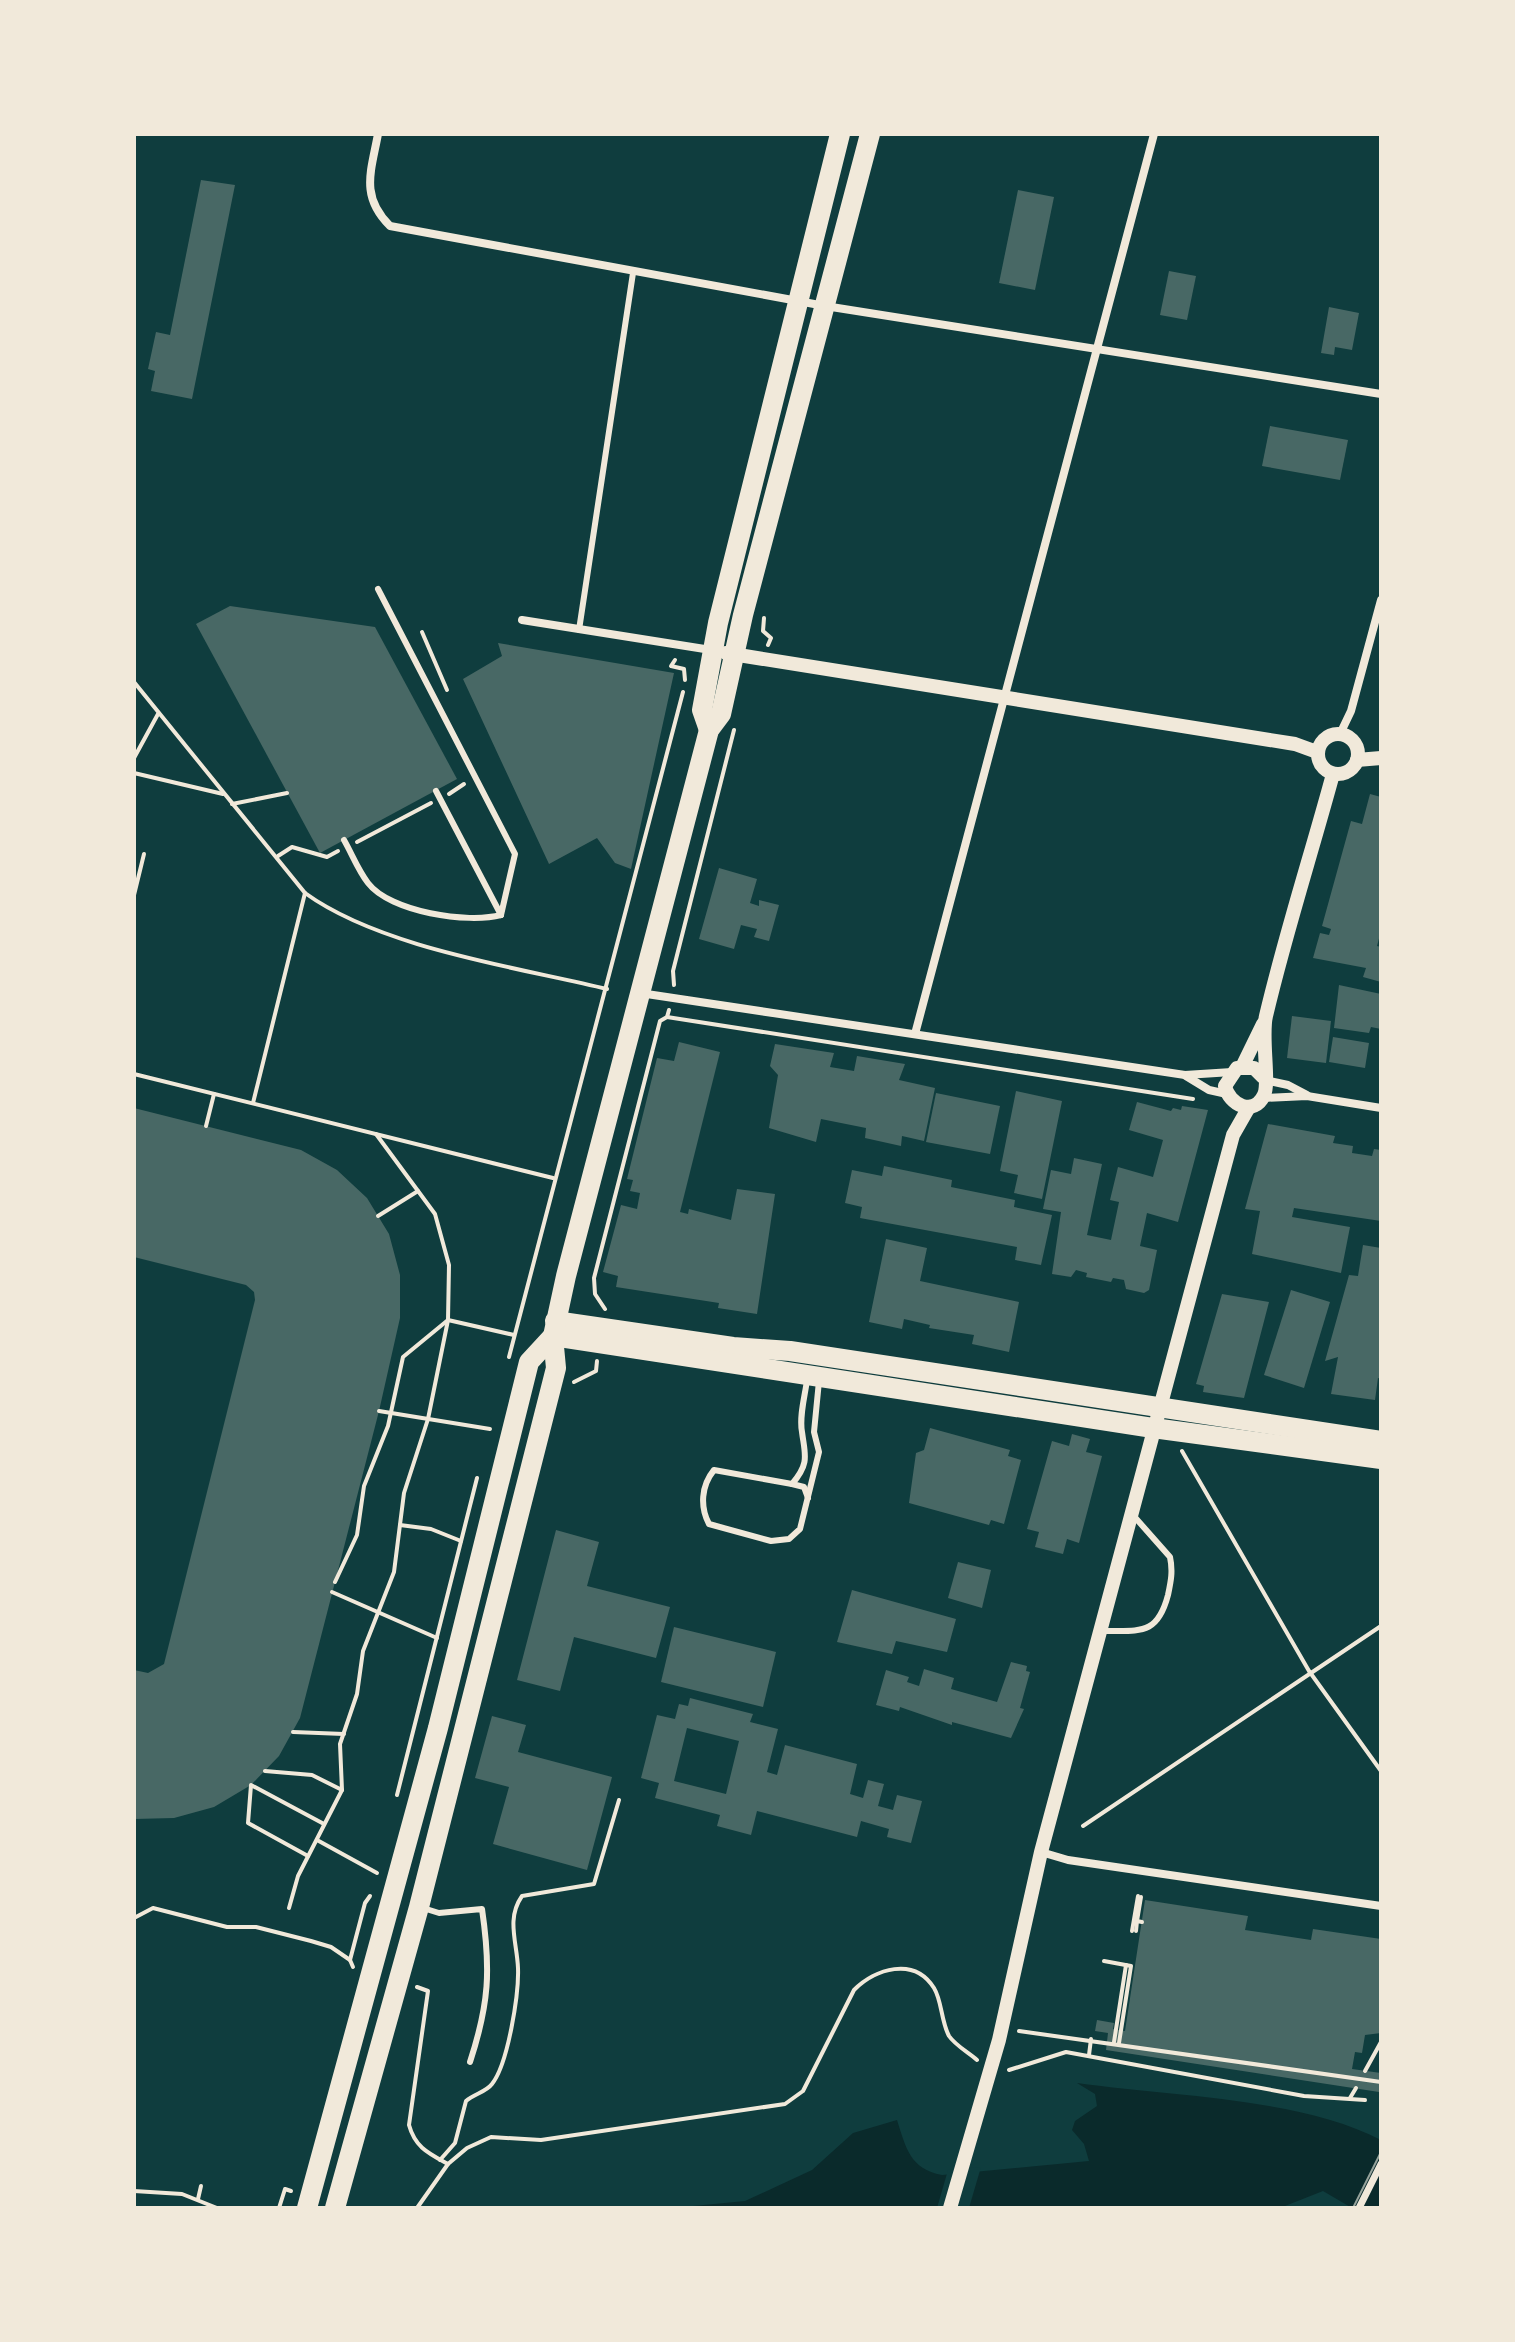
<svg xmlns="http://www.w3.org/2000/svg" width="1515" height="2342" font-family="'Archivo Narrow',sans-serif">
  <style>
    .water { fill: #0a2a2b }
    .pier { fill: #0f3d3e }
    .building { fill: #486865; fill-rule: evenodd }
    .lines { fill: none; stroke-linecap: round; stroke-linejoin: round }
    .path { stroke: #f1e9da; stroke-width: 4 }
    .service { stroke: #f1e9da; stroke-width: 6 }
    .pedestrian { stroke: #f1e9da; stroke-width: 7 }
    .minor { stroke: #f1e9da; stroke-width: 8 }
    .tertiary { stroke: #f1e9da; stroke-width: 14 }
    .primary { stroke: #f1e9da; stroke-width: 20 }
    .tram { stroke: #97a49c; stroke-width: 2 }
  </style>
  <rect width="100%" height="100%" fill="#0f3d3e"/>
  <path class="water" d="M1077,2083C1169,2096 1301,2098 1381,2140V2208H1352L1323,2191L1285,2206L1260,2208H673L745,2201L812,2170L853,2133L897,2120C906,2148 910,2169 942,2175L1089,2161L1084,2144L1072,2130L1075,2121L1097,2106L1095,2094Z"/>
  <polygon class="pier" points="981,2167 969,2208 937,2208 948,2170"/>
  <g class="building">
    <polygon points="201,180 235,185 192,399 151,391 155,371 148,369 156,332 170,335"/>
    <polygon points="1018,190 1054,197 1035,290 999,283"/>
    <polygon points="1169,271 1196,276 1187,320 1160,315"/>
    <polygon points="1329,307 1359,313 1352,350 1335,347 1334,355 1321,353"/>
    <polygon points="1270,426 1348,440 1340,480 1262,466"/>
    <polygon points="230,606 375,627 457,779 320,853 196,624"/>
    <polygon points="498,643 674,673 631,869 615,863 597,838 549,864 463,679 502,656"/>
    <polygon points="1370,794 1381,797 1381,931 1377,946 1381,947 1381,982 1363,977 1366,968 1313,958 1320,933 1329,935 1331,929 1322,926 1351,821 1362,824"/>
    <polygon points="719,868 757,879 750,903 759,906 759,900 779,905 769,941 754,937 757,929 741,925 734,949 699,939"/>
    <polygon points="1339,985 1381,994 1381,1029 1371,1027 1369,1033 1334,1028"/>
    <polygon points="1292,1016 1331,1021 1326,1063 1287,1058"/>
    <polygon points="1333,1037 1369,1043 1365,1068 1329,1062"/>
    <polygon points="679,1042 720,1052 680,1212 688,1214 689,1209 731,1220 737,1189 775,1194 757,1314 718,1308 719,1303 616,1287 618,1276 603,1272 621,1205 637,1209 640,1193 630,1191 633,1180 627,1179 657,1058 674,1061"/>
    <polygon points="775,1044 834,1053 830,1067 854,1071 857,1056 905,1064 899,1080 935,1088 924,1141 902,1136 901,1146 865,1138 866,1128 821,1119 816,1142 769,1128 778,1075 770,1066"/>
    <polygon points="1016,1091 1062,1101 1042,1199 1014,1193 1018,1175 1000,1171"/>
    <polygon points="936,1093 1000,1106 990,1154 926,1142"/>
    <polygon points="1137,1102 1171,1111 1173,1108 1181,1110 1182,1106 1208,1110 1178,1222 1147,1213 1140,1246 1157,1250 1149,1290 1144,1293 1126,1289 1124,1280 1113,1278 1111,1282 1086,1277 1087,1273 1076,1270 1071,1277 1052,1274 1061,1212 1043,1209 1051,1170 1071,1174 1074,1158 1102,1164 1087,1235 1111,1240 1119,1202 1110,1200 1118,1167 1153,1177 1163,1140 1129,1130"/>
    <polygon points="134,1108 301,1150 337,1170 367,1198 389,1234 400,1275 400,1318 379,1411 300,1718 279,1756 251,1785 214,1807 174,1818 134,1819 134,1670 148,1673 164,1664 255,1300 254,1292 246,1285 134,1257"/>
    <polygon points="1268,1124 1335,1136 1333,1143 1353,1146 1352,1153 1372,1156 1374,1149 1381,1150 1381,1221 1294,1208 1292,1217 1350,1227 1341,1273 1252,1254 1260,1211 1245,1209"/>
    <polygon points="884,1166 952,1180 951,1187 1015,1200 1014,1207 1052,1215 1041,1265 1015,1260 1017,1247 860,1218 862,1207 845,1203 852,1170 882,1176"/>
    <polygon points="886,1239 927,1248 920,1281 1019,1302 1009,1352 972,1344 974,1335 929,1328 930,1325 904,1319 902,1329 869,1322"/>
    <polygon points="1363,1245 1381,1248 1381,1379 1378,1378 1375,1400 1331,1394 1338,1357 1325,1361 1349,1275 1358,1276"/>
    <polygon points="1291,1290 1330,1302 1304,1388 1264,1375"/>
    <polygon points="1222,1294 1269,1302 1244,1398 1203,1392 1204,1386 1196,1384"/>
    <polygon points="930,1428 1010,1450 1008,1456 1021,1460 1004,1524 991,1520 989,1525 909,1503 916,1453 924,1450"/>
    <polygon points="1072,1434 1090,1439 1086,1452 1102,1456 1079,1543 1067,1539 1063,1554 1035,1547 1039,1532 1027,1529 1052,1441 1069,1446"/>
    <polygon points="556,1530 599,1542 587,1586 670,1607 656,1658 574,1637 560,1691 517,1680"/>
    <polygon points="958,1562 991,1570 982,1608 948,1598"/>
    <polygon points="852,1590 956,1619 947,1652 896,1641 892,1654 837,1642"/>
    <polygon points="674,1627 776,1652 763,1707 661,1682"/>
    <polygon points="1011,1662 1027,1666 1026,1671 1030,1672 1020,1708 1024,1709 1011,1738 952,1722 952,1725 900,1707 899,1711 876,1705 886,1670 909,1677 907,1682 919,1686 924,1669 954,1678 951,1689 997,1702"/>
    <path d="M690,1698L753,1714L750,1722L778,1729L767,1772L777,1775L785,1745L857,1764L850,1794L863,1798L868,1780L884,1784L878,1806L893,1810L897,1795L922,1801L911,1843L887,1837L889,1829L861,1821L857,1837L757,1811L751,1835L717,1826L720,1815L655,1798L659,1783L641,1778L657,1715L675,1719L679,1704L688,1706ZM687,1728L739,1741L726,1794L674,1781Z"/>
    <polygon points="492,1716 526,1725 518,1752 612,1777 587,1870 493,1844 509,1787 475,1778"/>
    <polygon points="1145,1900 1248,1916 1245,1930 1311,1940 1313,1929 1381,1939 1381,2033 1365,2035 1362,2053 1355,2052 1352,2069 1381,2073 1379,2092 1106,2050 1108,2033 1095,2031 1097,2020 1114,2023 1113,2029 1125,2031"/>
  </g>
  <g class="lines">
    <g class="path">
      <polyline points="764,618 763,631 771,638 768,645"/>
      <polyline points="422,632 447,690"/>
      <polyline points="675,660 671,666 684,669 685,680"/>
      <path d="M134,682L305,893C381,948 516,967 607,989"/>
      <polyline points="134,758 158,714"/>
      <polyline points="134,773 223,794"/>
      <polyline points="449,794 464,784"/>
      <polyline points="232,804 287,793"/>
      <polyline points="357,842 431,803"/>
      <polyline points="278,856 292,847 327,857 338,851"/>
      <polyline points="134,895 144,854"/>
      <polyline points="674,985 673,971 734,730"/>
      <polyline points="667,1017 1193,1099"/>
      <polyline points="134,1074 553,1178"/>
      <polyline points="253,1103 305,893"/>
      <polyline points="206,1126 214,1094"/>
      <polyline points="378,1216 418,1191"/>
      <polyline points="605,1309 595,1294 594,1278 660,1021 667,1017 669,1010"/>
      <polyline points="509,1357 683,692"/>
      <polyline points="574,1382 596,1371 597,1361"/>
      <polyline points="379,1411 490,1429"/>
      <polyline points="1182,1451 1309,1671 1381,1771"/>
      <polyline points="400,1525 431,1529 461,1541"/>
      <polyline points="335,1582 357,1535 364,1486 388,1426 403,1357 448,1320 514,1335"/>
      <polyline points="332,1592 437,1638"/>
      <polyline points="293,1732 344,1734"/>
      <polyline points="265,1771 312,1775 342,1790"/>
      <polyline points="397,1795 477,1478"/>
      <polyline points="1083,1826 1381,1626"/>
      <polyline points="317,1840 377,1873"/>
      <polyline points="308,1856 248,1823 251,1785 324,1824"/>
      <polyline points="1141,1897 1137,1921 1142,1922"/>
      <polyline points="289,1908 298,1876 342,1790 340,1744 357,1694 363,1651 394,1572 404,1493 428,1419 448,1320 449,1265 435,1214 376,1134"/>
      <polyline points="134,1918 153,1908 227,1927 256,1927 311,1941 331,1947 350,1960"/>
      <polyline points="1132,1931 1138,1896"/>
      <polyline points="1136,1931 1137,1921"/>
      <polyline points="1104,1961 1131,1966 1119,2043"/>
      <polyline points="353,1967 350,1960 365,1903 370,1896"/>
      <path d="M417,1987L428,1991L409,2125C415,2147 428,2153 448,2164"/>
      <polyline points="1019,2031 1381,2082"/>
      <polyline points="1114,2042 1126,1965"/>
      <polyline points="1089,2055 1091,2039"/>
      <polyline points="1009,2070 1066,2052 1304,2096 1365,2100"/>
      <polyline points="1365,2071 1381,2042"/>
      <polyline points="1350,2098 1356,2088"/>
      <path d="M440,2160L455,2143L466,2101C474,2094 486,2092 492,2084C508,2064 519,1994 518,1968C517,1942 506,1919 522,1896L594,1884L619,1800"/>
      <polyline points="134,2191 182,2194 217,2208"/>
      <polyline points="198,2199 201,2186"/>
      <polyline points="279,2208 285,2189 291,2191"/>
      <path d="M417,2208L448,2164L467,2148L491,2137L541,2140L785,2104L803,2091L854,1990C875,1969 914,1956 934,1988C942,2001 941,2021 949,2036C955,2045 969,2053 977,2060"/>
    </g>
    <g class="service">
      <polyline points="378,589 515,854 501,915"/>
      <polyline points="579,630 633,273"/>
      <polyline points="436,791 501,915"/>
      <path d="M344,840C352,854 358,870 368,883C390,912 468,924 501,915"/>
      <path d="M807,1380C805,1396 799,1416 802,1432C805,1455 810,1463 792,1484L714,1470C701,1486 700,1507 709,1524L771,1541L789,1539L800,1529L819,1452L814,1432L819,1381"/>
      <polyline points="792,1484 804,1487 808,1498"/>
      <path d="M1101,1631C1139,1630 1157,1637 1168,1595C1171,1581 1173,1571 1170,1557L1132,1514"/>
      <path d="M423,1908L439,1913L482,1909C491,1970 489,2004 470,2062"/>
    </g>
    <polyline class="pedestrian" points="1359,2208 1381,2164"/>
    <g class="minor">
      <path d="M378,134C371,172 360,196 390,226L825,306L1381,394"/>
      <polyline points="522,620 711,650"/>
      <polyline points="1340,734 1351,711 1381,600"/>
      <polyline points="640,993 1185,1075 1232,1072"/>
      <polyline points="915,1034 1154,134"/>
      <polyline points="1186,1076 1209,1090 1227,1094"/>
      <polyline points="1265,1080 1288,1085 1307,1095"/>
      <polyline points="1263,1098 1307,1096 1381,1108"/>
      <polyline points="1041,1852 1068,1860 1381,1906"/>
    </g>
    <g class="tertiary">
      <polyline points="726,653 1295,744 1317,752"/>
      <circle cx="1338" cy="754" r="20"/>
      <polyline points="1357,760 1381,758"/>
      <polyline points="1242,1067 1263,1024"/>
      <path d="M1263,1077L1254,1068H1237L1225,1086C1229,1105 1254,1117 1264,1095C1270,1083 1261,1036 1266,1016C1285,935 1311,855 1333,774"/>
      <polyline points="950,2208 999,2040 1041,1852 1233,1135 1249,1107"/>
    </g>
    <g class="primary">
      <polyline points="709,730 702,710 718,623 840,134"/>
      <polyline points="555,1321 733,1347 790,1351 1381,1441"/>
      <polyline points="553,1336 1153,1428 1381,1459"/>
      <polyline points="307,2208 438,1728 529,1362 553,1336"/>
      <polyline points="335,2208 419,1907 556,1368 553,1336 566,1276 709,730 721,714 743,615 870,134"/>
    </g>
    <polyline class="tram" points="1353,2208 1381,2152"/>
  </g>
  <rect width="1515" height="2342" fill="none" stroke="#f1e9da" stroke-width="272"/>
</svg>
